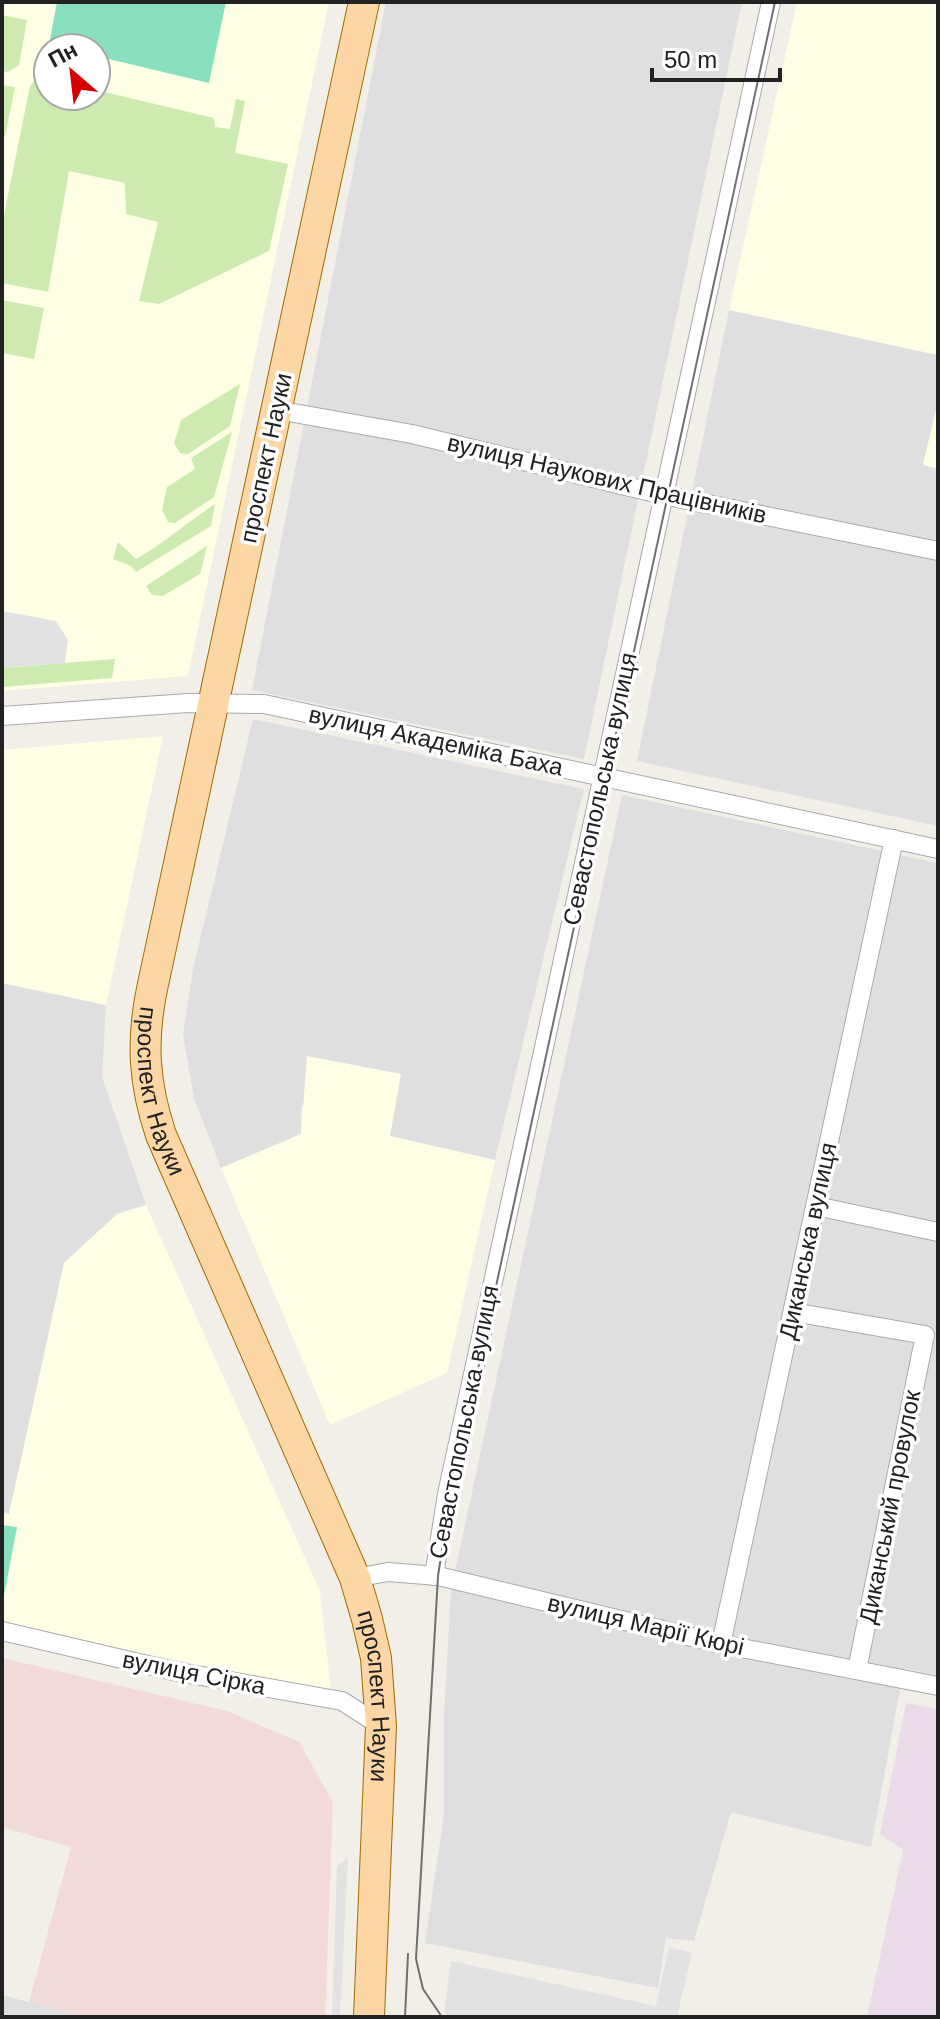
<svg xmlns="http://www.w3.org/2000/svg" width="940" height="2019" font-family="Helvetica,sans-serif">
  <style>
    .residential { fill: #e0dfdf }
    .commercial { fill: #f2dad9 }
    .industrial { fill: #ebdbe8 }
    .education { fill: #ffffe5; fill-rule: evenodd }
    .grass { fill: #cdebb0 }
    .pitch { fill: #88e0be }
    .parking { fill: #e2e2e2 }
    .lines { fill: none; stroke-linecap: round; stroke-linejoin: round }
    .street-casing { stroke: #a9a9a9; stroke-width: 20 }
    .primary-casing { stroke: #a06b00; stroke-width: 32 }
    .street { stroke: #fff; stroke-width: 18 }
    .primary { stroke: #fcd6a4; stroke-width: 30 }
    .tram { stroke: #707070; stroke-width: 2 }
    .labels { text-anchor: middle; stroke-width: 7; stroke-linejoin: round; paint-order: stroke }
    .street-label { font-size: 24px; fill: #222; stroke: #fff }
  </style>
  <rect width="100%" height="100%" fill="#f2efe9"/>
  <g class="residential">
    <polygon points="386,2 742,2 584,759 252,690"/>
    <polygon points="729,310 938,355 938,402 923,464 938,469 938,826 637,761"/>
    <polygon points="253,719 584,789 495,1160 389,1136 301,1106 301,1134 221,1168 194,1099 183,1034 193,969"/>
    <polygon points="622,795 938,863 938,1675 904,1668 871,1847 731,1812 694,1941 666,1938 658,1988 425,1943 444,1814 444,1714 451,1590"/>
    <polygon points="2,983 106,1005 102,1077 146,1205 117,1214 28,1429 9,1514 2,1513"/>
    <polygon points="2,1995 69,2013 68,2017 2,2017"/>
  </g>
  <polygon class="commercial" points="2,1658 227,1711 299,1742 333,1802 325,2017 68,2017 68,2013 29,2002 71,1847 2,1827"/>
  <polygon class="industrial" points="906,1703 938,1709 938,2017 867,2017 903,1850 880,1834"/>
  <g class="education">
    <path d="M2,2H329L188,676L2,691ZM48,48H96V96H48Z"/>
    <polygon points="797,2 938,2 938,355 729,310"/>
    <polygon points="938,402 938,469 923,465"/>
    <polygon points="163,736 106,1005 2,983 2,750"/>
    <polygon points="307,1056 401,1074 390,1136 495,1160 447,1373 330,1425 221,1168 301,1134"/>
    <polygon points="146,1205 320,1591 331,1692 2,1624 2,1513 9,1514 64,1263 117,1214"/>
  </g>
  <g class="grass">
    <polygon points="2,15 27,20 19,65 8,72 2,71"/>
    <polygon points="36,79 48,79 48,96 96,96 96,90 214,118 215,127 230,129 236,99 245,101 235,153 288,164 269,251 159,304 139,301 158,222 126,214 125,183 69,171 48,292 2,283 2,225 30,86"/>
    <polygon points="2,85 15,87 5,137 2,136"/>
    <polygon points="2,300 44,308 34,359 2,353"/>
    <polygon points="240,384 230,426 188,454 180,453 174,443 181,420"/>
    <polygon points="232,432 214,497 175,523 168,522 162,510 167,487 195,469 191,458"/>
    <path d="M215,504L211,526L136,572L131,566L113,559L118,542L136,559C166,542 187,522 215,504Z"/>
    <polygon points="207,546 200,574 163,596 152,595 146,586"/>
    <polygon points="115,659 112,678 2,687 2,668"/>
  </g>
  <g class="pitch">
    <polygon points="57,2 226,2 209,83 96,56 96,48 49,45"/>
    <polygon points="2,1525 17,1527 3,1601 2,1601"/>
  </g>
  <g class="parking">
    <polygon points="2,611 56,621 68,640 65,663 2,668"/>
    <polygon points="348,1857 340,2017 332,2017 337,1867"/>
    <polygon points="669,1947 692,1953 677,2017 450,2017 444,2012 451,1961 656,2006"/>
  </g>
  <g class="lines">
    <defs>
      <g id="street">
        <polyline points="277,410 412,434 663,495 938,551"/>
        <polyline points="2,716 188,703 264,704 938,849"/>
        <polyline points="816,1206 938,1232"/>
        <polyline points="793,1312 925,1335 857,1670"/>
        <polyline points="434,1576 447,1494 771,2"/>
        <polyline points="355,1578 388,1572 438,1576 721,1644 938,1686"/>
        <polyline points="2,1631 173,1671 342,1701 381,1726"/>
        <polyline points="721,1644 894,839"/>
      </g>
      <g id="primary">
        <path id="s1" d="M364,2L152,989C141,1042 144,1084 161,1135L355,1578L367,1619L376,1658L381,1726L369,2017"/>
      </g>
    </defs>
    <use href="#street" class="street-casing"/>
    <use href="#primary" class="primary-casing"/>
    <use href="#street" class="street"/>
    <use href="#primary" class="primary"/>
    <g class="tram">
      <polyline points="405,2017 408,1954"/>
      <polyline points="442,2017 423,1989 416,1959 438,1576 450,1498 775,2"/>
    </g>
  </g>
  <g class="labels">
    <g class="street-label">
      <text transform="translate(266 458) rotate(-78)" y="8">проспект Науки</text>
      <text transform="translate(607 479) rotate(13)" y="8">вулиця Наукових Працівників</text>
      <text transform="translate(436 741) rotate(12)" y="8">вулиця Академіка Баха</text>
      <text transform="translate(600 789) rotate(-78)" y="8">Севастопольська вулиця</text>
      <text dy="8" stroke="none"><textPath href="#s1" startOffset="1114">проспект Науки</textPath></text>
      <text transform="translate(808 1241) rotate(-78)" y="8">Диканська вулиця</text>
      <text transform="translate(464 1422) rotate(-79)" y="8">Севастопольська вулиця</text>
      <text transform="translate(890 1507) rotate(-79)" y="8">Диканський провулок</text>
      <text transform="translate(646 1625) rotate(13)" y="8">вулиця Марії Кюрі</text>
      <text transform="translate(194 1673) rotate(11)" y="8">вулиця Сірка</text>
      <text dy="8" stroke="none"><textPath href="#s1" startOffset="1762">проспект Науки</textPath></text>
    </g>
  </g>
  <rect width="940" height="2019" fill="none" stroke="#222222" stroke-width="8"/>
  <g transform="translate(72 72) rotate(332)"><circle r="38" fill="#ffffff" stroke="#a7a7a7" stroke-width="2"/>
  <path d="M0-6L14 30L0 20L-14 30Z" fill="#d40000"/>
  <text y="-12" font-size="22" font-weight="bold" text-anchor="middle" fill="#222222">Пн</text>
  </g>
  <path d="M652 68v12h128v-12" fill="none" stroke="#222222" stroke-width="4"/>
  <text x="664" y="68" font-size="24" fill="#222222" stroke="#ffffff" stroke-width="6" paint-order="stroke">50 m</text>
</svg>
